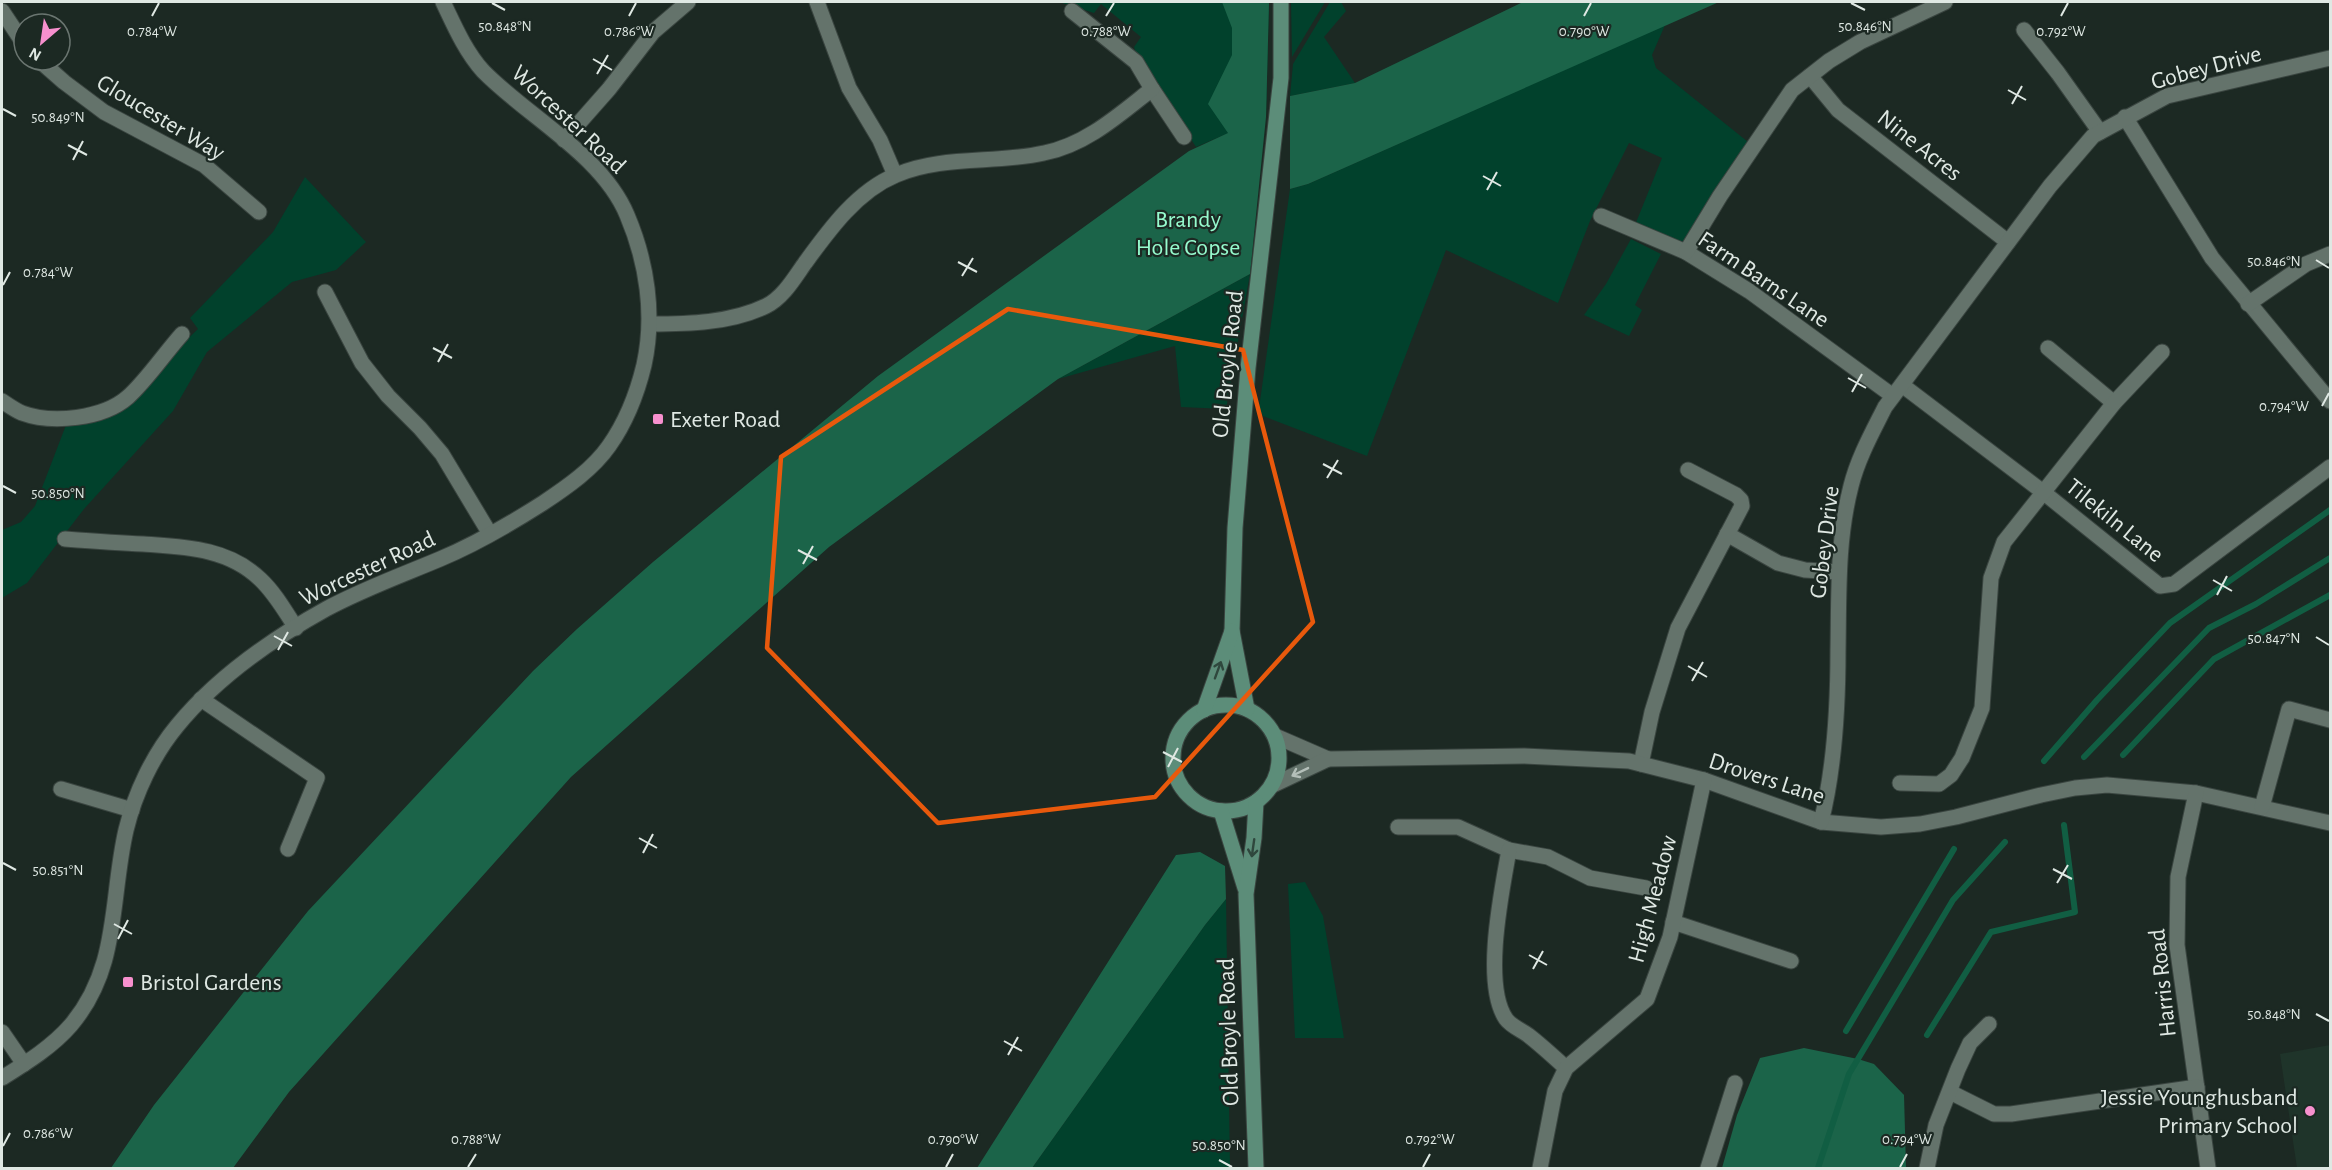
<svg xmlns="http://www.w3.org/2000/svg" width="2332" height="1170" font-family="'Alegreya Sans',sans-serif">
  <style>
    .built { fill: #1f342a }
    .green { fill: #01412c }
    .forest { fill: #1b6449 }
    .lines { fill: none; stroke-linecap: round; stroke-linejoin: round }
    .stream { stroke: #115e43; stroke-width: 6 }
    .street-casing { stroke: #3a4540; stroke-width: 17 }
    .secondary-casing { stroke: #3a4540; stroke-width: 17 }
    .street { stroke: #64736b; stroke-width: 15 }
    .secondary { stroke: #5c8d79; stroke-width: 15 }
    .oneway { stroke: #2f473d }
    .oneway2 { stroke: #b4bfb9 }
    .marked { fill: none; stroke: #e8590c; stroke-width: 4.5; stroke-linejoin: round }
    .ticks { fill: none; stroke: #dfe8e3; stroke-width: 2 }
    .poi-dot { fill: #f790ce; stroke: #1c2923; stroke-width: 2 }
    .labels { text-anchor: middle; stroke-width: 4.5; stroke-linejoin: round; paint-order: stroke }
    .street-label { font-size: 24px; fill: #dfe8e3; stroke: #1c2923 }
    .park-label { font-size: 24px; fill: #96fbce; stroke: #1c2923 }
    .poi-label { font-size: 24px; fill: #dfe8e3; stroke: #1c2923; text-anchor: start }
    .ticks-label { font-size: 15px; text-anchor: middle; fill: #dfe8e3; stroke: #1c2923; stroke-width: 4.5; stroke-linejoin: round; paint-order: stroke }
  </style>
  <rect width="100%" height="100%" fill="#1c2923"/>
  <polygon class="built" points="2330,1045 2330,1168 2297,1168 2280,1054"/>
  <g class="green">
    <polygon points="1059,2 1269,2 1266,117 1196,147 1136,53 1134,47 1141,37 1101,4 1094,13"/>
    <polygon points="1291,2 1325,2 1292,57"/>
    <polygon points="1330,2 1341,2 1346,11 1324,37 1355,83 1290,96 1293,64"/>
    <polygon points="1665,25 1652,55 1656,68 1753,146 1686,252 1633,230 1662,158 1629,143 1590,221 1558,303 1446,250 1367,456 1263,416 1259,408 1290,189 1308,184"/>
    <polygon points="305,177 366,242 336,270 292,282 207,352 173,411 84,509 27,583 2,598 2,530 21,522 35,506 66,425 86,422 174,352 198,329 190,318 273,232"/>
    <polygon points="1631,239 1661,254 1635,305 1642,310 1629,336 1584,315 1606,284"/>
    <polygon points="1250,274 1226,409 1181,407 1175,346 1058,379"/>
    <polygon points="1305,882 1323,916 1344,1038 1295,1038 1288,884"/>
    <polygon points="1226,899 1230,1168 1032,1168 1205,925"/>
  </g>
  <g class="forest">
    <polygon points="1222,2 1269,2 1266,117 1250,274 1058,379 829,547 571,777 289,1092 233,1168 111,1168 154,1105 308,911 533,671 577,629 653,562 878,376 1189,151 1228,133 1208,104 1232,55 1232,28"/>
    <polygon points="1523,2 1719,2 1308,184 1290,189 1290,96 1355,83"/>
    <polygon points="1200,852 1225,866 1226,899 1205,925 1032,1168 977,1168 1176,855"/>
    <polygon points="1804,1048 1858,1059 1874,1064 1904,1095 1906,1168 1722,1168 1737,1115 1760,1058"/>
  </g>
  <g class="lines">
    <g class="stream">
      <polyline points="2123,755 2214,659 2330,595"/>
      <polyline points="2084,757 2209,628 2256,604 2330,558"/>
      <polyline points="2044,761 2097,700 2170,623 2330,510"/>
      <polyline points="1846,1031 1954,849"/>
      <polyline points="1927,1035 1991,932 2075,912 2064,825"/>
      <polyline points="1818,1168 1849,1074 1953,900 2005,842"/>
    </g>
    <defs>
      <g id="street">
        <polyline points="817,2 849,88 880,140 895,175"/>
        <polyline points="2,11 24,44"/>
        <polyline points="2024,30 2058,73 2100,132"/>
        <polyline points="39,60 64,82 104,112 204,165 259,212"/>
        <polyline points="1810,76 1838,110 2008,242"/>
        <polyline points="1152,89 1184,137"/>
        <polyline points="2125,117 2212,258 2330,401"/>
        <polyline points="564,140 609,89 653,32 688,2"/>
        <polyline points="1601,216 1686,252 1749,291 1893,396"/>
        <polyline points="1686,252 1720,196 1792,90 1829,61 1860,42 1945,2"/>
        <polyline points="325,292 362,363 388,396 420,428 442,454 490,534"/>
        <polyline points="2248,304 2306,264 2330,254"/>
        <path d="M650,324C688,324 731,323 766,306C783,298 795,277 805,263C829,230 857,191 896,175C942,155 996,164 1044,153C1086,145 1120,114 1152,89L1136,62L1072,11"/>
        <polyline points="2048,348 2114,403"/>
        <polyline points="1902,385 2043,492 2160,586 2174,584 2330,467"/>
        <path d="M2,401C8,405 15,410 22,413C52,424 103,419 128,397C146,381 165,353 182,334"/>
        <polyline points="1727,534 1778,563 1805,570 1838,572"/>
        <path d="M65,539C91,541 117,543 143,544C185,547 228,548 260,579C275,593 285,611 296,628"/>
        <polyline points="201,699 317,778 288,849"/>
        <polyline points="1275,736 1328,759"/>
        <polyline points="1641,764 1652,712 1678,628 1742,506 1741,500 1736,495 1688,470"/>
        <polyline points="1900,783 1939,784 1951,775 1962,758 1982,708 1991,578 2004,542 2114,403 2162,352"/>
        <polyline points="1273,785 1328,759 1524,756 1629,761 1704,780 1821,822 1881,827 1920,824 1956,817 2041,795 2075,788 2107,785 2196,793 2330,823"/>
        <polyline points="61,789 132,810"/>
        <polyline points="2196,793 2178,877 2177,945 2208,1168"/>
        <polyline points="2262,807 2289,709 2330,720"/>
        <path d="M1821,822C1835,767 1838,706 1838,650C1839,595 1837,540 1851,486C1858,458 1872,433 1885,407L2050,186L2093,136L2167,96L2330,58"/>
        <polyline points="1398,827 1458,827 1509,850 1548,857 1590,878 1646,888"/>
        <path d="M1509,850C1502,890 1482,984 1506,1019C1511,1026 1521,1030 1528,1035C1541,1045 1554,1057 1566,1068"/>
        <polyline points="1673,922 1791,961"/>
        <polyline points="2,1032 24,1064"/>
        <path d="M2,1078C26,1063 52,1047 71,1025C120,967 110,899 126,830C135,793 153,755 177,726C217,677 272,639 326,609C363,589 402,575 440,559C476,544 510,524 543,503C567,487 593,469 609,446C626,422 637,394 644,365C655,315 647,262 627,215C602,155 528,117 483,71C465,51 454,25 443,2"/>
        <polyline points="1950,1092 1994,1114 2011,1114 2197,1087"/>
        <polyline points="1540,1168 1555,1091 1566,1068 1647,999 1670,937 1704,780"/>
        <polyline points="1708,1168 1735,1083"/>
        <polyline points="1927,1168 1936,1125 1958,1069 1970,1043 1989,1024"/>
      </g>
      <g id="secondary">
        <circle cx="1226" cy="758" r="53"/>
        <polyline points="1247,709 1232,631 1235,528 1248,368 1281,78 1281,2"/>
        <polyline points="1204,710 1232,631"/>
        <polyline points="1221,811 1245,888"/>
        <polyline points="1256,1168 1246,894 1254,838 1256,802"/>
      </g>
    </defs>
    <use href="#street" class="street-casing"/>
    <use href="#secondary" class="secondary-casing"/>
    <use href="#street" class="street"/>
    <use href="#secondary" class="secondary"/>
  </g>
  <defs><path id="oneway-shaft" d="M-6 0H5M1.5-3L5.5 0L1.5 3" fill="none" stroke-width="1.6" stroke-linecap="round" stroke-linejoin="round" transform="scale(1.5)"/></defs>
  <g class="oneway">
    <use href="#oneway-shaft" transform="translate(1218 670) rotate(-70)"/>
    <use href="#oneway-shaft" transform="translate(1253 848) rotate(98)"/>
  </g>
  <use class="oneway2" href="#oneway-shaft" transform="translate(1300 772) rotate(154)"/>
  <path class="marked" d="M1008,309L1243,350L1313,622L1155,797L938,823L767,648L781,457Z"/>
  <path class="ticks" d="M492,3L505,10M1851,3L1865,10M152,16L159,3M629,16L636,3M1106,16L1114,3M1584,16L1591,3M2061,16L2068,3M593,59L612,70M597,74L608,55M2008,90L2026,100M2012,104L2022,86M3,109L16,116M68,145L87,155M73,160L83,141M1483,176L1501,186M1487,190L1497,172M2316,260L2329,268M958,262L977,272M962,276L973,258M3,285L10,272M433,348L452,358M438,362L448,344M1848,378L1866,388M1852,392L1862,374M2322,406L2329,393M1323,464L1342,474M1327,478L1338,460M3,486L16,493M798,550L817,560M803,564L813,546M2213,580L2232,591M2217,595L2227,576M274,636L292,646M2316,637L2329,645M278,650L288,632M1688,666L1707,677M1692,681L1703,662M1163,752L1182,762M1168,767L1178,748M639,838L657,848M643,853L653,834M3,863L16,870M2053,869L2072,879M2057,883L2068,865M114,924L132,934M118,939L128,920M1529,955L1547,965M1533,969L1543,951M2316,1014L2329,1021M1004,1041L1022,1051M1008,1055L1018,1037M3,1146L10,1133M1219,1160L1232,1167M468,1167L476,1154M946,1167L953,1154M1423,1167L1430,1154M1900,1167L1907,1154"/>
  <g class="poi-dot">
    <rect x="652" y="413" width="12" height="12" rx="3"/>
    <rect x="122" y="976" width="12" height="12" rx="3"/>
    <circle cx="2310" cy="1111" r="6"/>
  </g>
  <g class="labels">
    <g class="street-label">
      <text transform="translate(2206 67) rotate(-15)" y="8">Gobey Drive</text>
      <text transform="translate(161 117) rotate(31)" y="8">Gloucester Way</text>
      <text transform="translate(569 119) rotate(43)" y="8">Worcester Road</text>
      <text transform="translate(1920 145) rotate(38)" y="8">Nine Acres</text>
      <text transform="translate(1764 279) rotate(34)" y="8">Farm Barns Lane</text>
      <text transform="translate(1227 364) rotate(-84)" y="8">Old Broyle Road</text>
      <text transform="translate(2115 520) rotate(39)" y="8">Tilekiln Lane</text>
      <text transform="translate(1824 542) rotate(-83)" y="8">Gobey Drive</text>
      <text transform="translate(367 568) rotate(-25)" y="8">Worcester Road</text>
      <text transform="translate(1767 778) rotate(18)" y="8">Drovers Lane</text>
      <text transform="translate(1652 899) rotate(-75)" y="8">High Meadow</text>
      <text transform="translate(2162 983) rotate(-96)" y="8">Harris Road</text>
      <text transform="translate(1228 1032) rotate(-92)" y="8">Old Broyle Road</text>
    </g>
    <g class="park-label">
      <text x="1188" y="227">Brandy<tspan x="1188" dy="28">Hole Copse</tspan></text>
    </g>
    <g class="poi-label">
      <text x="670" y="427">Exeter Road</text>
      <text x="140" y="990">Bristol Gardens</text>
      <text x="2298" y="1105" text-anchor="end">Jessie Younghusband<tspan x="2298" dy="28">Primary School</tspan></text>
    </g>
  </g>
  <g class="ticks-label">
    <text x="505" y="31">50.848°N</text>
    <text x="1865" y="31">50.846°N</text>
    <text x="152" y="36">0.784°W</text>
    <text x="629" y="36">0.786°W</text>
    <text x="1106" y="36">0.788°W</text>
    <text x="1584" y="36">0.790°W</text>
    <text x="2061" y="36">0.792°W</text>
    <text x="58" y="122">50.849°N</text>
    <text x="2274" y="266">50.846°N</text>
    <text x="48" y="277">0.784°W</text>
    <text x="2284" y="411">0.794°W</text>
    <text x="58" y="498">50.850°N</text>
    <text x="2274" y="643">50.847°N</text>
    <text x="58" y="875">50.851°N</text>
    <text x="2274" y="1019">50.848°N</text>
    <text x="48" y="1138">0.786°W</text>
    <text x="476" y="1144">0.788°W</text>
    <text x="953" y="1144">0.790°W</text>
    <text x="1430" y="1144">0.792°W</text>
    <text x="1907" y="1144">0.794°W</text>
    <text x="1219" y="1150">50.850°N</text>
  </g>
  <rect width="2332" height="1170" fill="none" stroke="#dfe8e3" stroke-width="6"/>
  <g transform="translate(42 42) rotate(209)"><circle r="28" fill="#1c2923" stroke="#6a7570" stroke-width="1.5"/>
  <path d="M0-4.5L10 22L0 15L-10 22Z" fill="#f790ce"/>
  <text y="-9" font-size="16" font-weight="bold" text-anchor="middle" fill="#dfe8e3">N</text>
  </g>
</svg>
